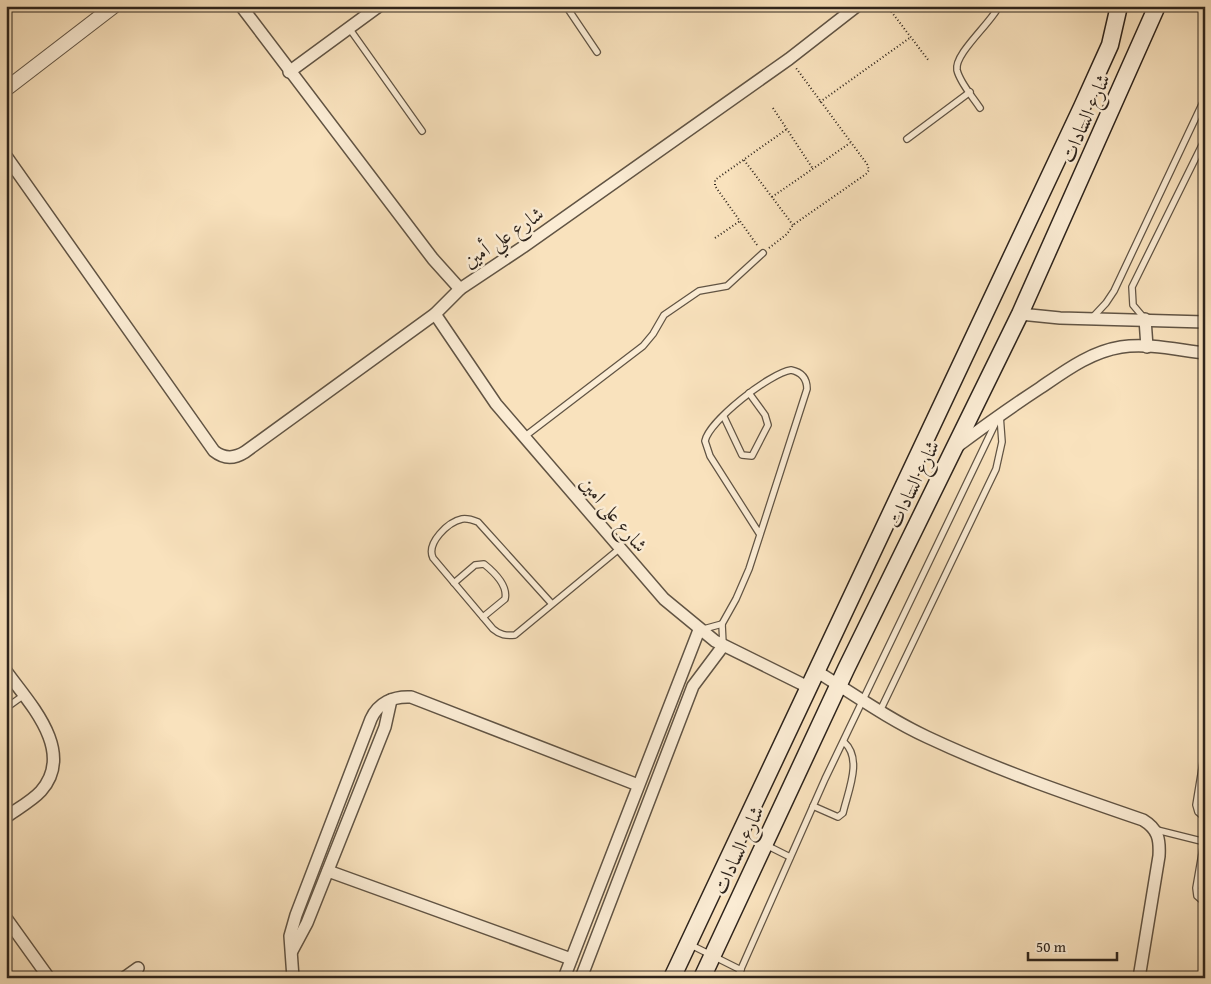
<svg xmlns="http://www.w3.org/2000/svg" width="1211" height="984" font-family="'Gentium Book Plus',Amiri,serif">
  <style>
    .lines { fill: none; stroke-linecap: round; stroke-linejoin: round }
    .service-casing { stroke: #615444; stroke-width: 8 }
    .minor-casing { stroke: #615444; stroke-width: 14 }
    .tertiary-casing { stroke: #615444; stroke-width: 16 }
    .secondary-casing { stroke: #2e241c; stroke-width: 19 }
    .path { stroke: #2e241c; stroke-width: 2; stroke-dasharray: 1 2.5; stroke-linecap: butt }
    .service { stroke: #fbecd4; stroke-width: 5.5 }
    .minor { stroke: #fbecd4; stroke-width: 11 }
    .tertiary { stroke: #fbecd4; stroke-width: 14 }
    .secondary { stroke: #fbecd4; stroke-width: 16 }
    .labels { text-anchor: middle; stroke-width: 5; stroke-linejoin: round; paint-order: stroke }
    .street-label { font-size: 20px; fill: #2e241c; stroke: #fbecd4 }
  </style>
  <rect width="100%" height="100%" fill="#f9e2bd"/>
  <filter id="stains"><feTurbulence type="fractalNoise" baseFrequency=".004" numOctaves="4"/><feColorMatrix values="0 0 0 0 .2 0 0 0 0 .09 0 0 0 0 .02 0 0 0 .5 -.17"/></filter>
  <radialGradient id="worn" r=".72"><stop offset=".6" stop-color="#630" stop-opacity="0"/><stop offset="1" stop-color="#630" stop-opacity=".3"/></radialGradient>
  <g class="lines">
    <defs>
      <g id="service">
        <polyline points="566,6 597,52"/>
        <polyline points="349,28 422,131"/>
        <path d="M980,108C973,97 960,83 957,70C954,54 991,23 999,6"/>
        <polyline points="907,139 970,92"/>
        <polyline points="1092,318 1106,303 1114,291 1205,98"/>
        <polyline points="1144,318 1133,305 1132,287 1205,139"/>
        <polyline points="724,417 742,455 752,456 768,425 765,415 749,393"/>
        <polyline points="524,437 643,346 653,334 664,315 699,291 727,286 763,253"/>
        <path d="M454,583L475,565L484,564C494,572 508,586 505,599L483,617"/>
        <path d="M552,604L478,522C473,520 468,518 462,519C448,522 426,543 433,558L493,629C500,635 506,636 515,635L619,549"/>
        <polyline points="700,630 722,624"/>
        <path d="M723,644L722,624L736,599L749,569L807,389C807,378 801,372 791,370C770,373 709,421 705,441L710,456L759,533"/>
        <polyline points="6,708 24,695"/>
        <polyline points="880,711 996,469 1002,442 1000,415"/>
        <polyline points="1205,750 1196,805 1198,812 1205,818"/>
        <path d="M813,806L838,817L843,813C848,791 863,759 844,742"/>
        <polyline points="1157,830 1205,842"/>
        <polyline points="1204,842 1196,888 1197,896 1205,903"/>
        <polyline points="766,845 790,857"/>
        <polyline points="691,945 741,970"/>
        <polyline points="737,978 825,779 997,420"/>
      </g>
      <g id="minor">
        <polyline points="241,6 433,259 460,289 523,247 789,59 857,6"/>
        <polyline points="289,72 379,6"/>
        <path d="M6,156L214,451C224,459 234,459 245,452L435,314L460,289"/>
        <polyline points="435,314 496,404 664,599 715,641 808,687"/>
        <polyline points="1020,314 1060,318 1205,322"/>
        <polyline points="1145,319 1147,347"/>
        <path d="M955,448C983,427 1011,407 1040,388C1065,371 1090,352 1121,347C1148,343 1178,350 1205,353"/>
        <path d="M6,671C29,703 76,751 41,791C32,801 17,809 6,817"/>
        <path d="M816,671C852,693 888,719 927,737C997,770 1070,795 1143,820C1158,829 1160,839 1159,856L1139,978"/>
        <polyline points="328,871 571,959"/>
        <polyline points="6,918 49,978"/>
        <polyline points="292,951 307,923 385,727 391,700"/>
        <polyline points="124,978 138,968"/>
        <path d="M293,978L290,936L296,915L371,719C378,703 393,696 411,697L638,785"/>
        <polyline points="564,978 699,630"/>
        <polyline points="581,978 693,686 723,646"/>
      </g>
      <polyline id="tertiary" points="6,89 114,6"/>
      <g id="secondary">
        <polyline points="672,978 1082,107 1110,45 1119,6"/>
        <polyline points="702,978 846,669 1020,314 1157,6"/>
      </g>
    </defs>
    <use href="#service" class="service-casing"/>
    <use href="#minor" class="minor-casing"/>
    <use href="#tertiary" class="tertiary-casing"/>
    <use href="#secondary" class="secondary-casing"/>
    <g class="path">
      <polyline points="887,6 929,61"/>
      <polyline points="820,102 911,37"/>
      <polyline points="773,108 813,169"/>
      <polyline points="744,160 793,225"/>
      <polyline points="772,197 850,143"/>
      <polyline points="715,238 740,221"/>
      <polyline points="757,245 715,186 715,180 787,129"/>
      <polyline points="769,248 787,234 793,225 866,174 869,170 867,164 796,68"/>
    </g>
    <use href="#service" class="service"/>
    <use href="#minor" class="minor"/>
    <use href="#tertiary" class="tertiary"/>
    <use href="#secondary" class="secondary"/>
  </g>
  <g class="labels">
    <g class="street-label">
      <text transform="translate(1085 118) rotate(-66)" y="7">شارع السادات</text>
      <text transform="translate(503 237) rotate(-34)" y="7">شارع علي أمين</text>
      <text transform="translate(913 484) rotate(-64)" y="7">شارع السادات</text>
      <text transform="translate(614 514) rotate(50)" y="7">شارع على امين</text>
      <text transform="translate(738 850) rotate(-65)" y="7">شارع السادات</text>
    </g>
  </g>
  <rect width="1211" height="984" fill="none" stroke="#f9e2bd" stroke-width="25"/>
  <rect x="8" y="8" width="1196" height="969" fill="none" stroke="#2e241c" stroke-width="2.5"/>
  <rect x="12" y="12" width="1186" height="959" fill="none" stroke="#2e241c"/>
  <path d="M1028 952v8h89v-8" fill="none" stroke="#2e241c" stroke-width="2.5"/>
  <text x="1036" y="952" font-size="15" fill="#2e241c" stroke="#fbecd4" stroke-width="4" paint-order="stroke">50 m</text>
  <rect width="100%" height="100%" filter="url(#stains)"/>
  <rect width="100%" height="100%" fill="url(#worn)"/>
</svg>
